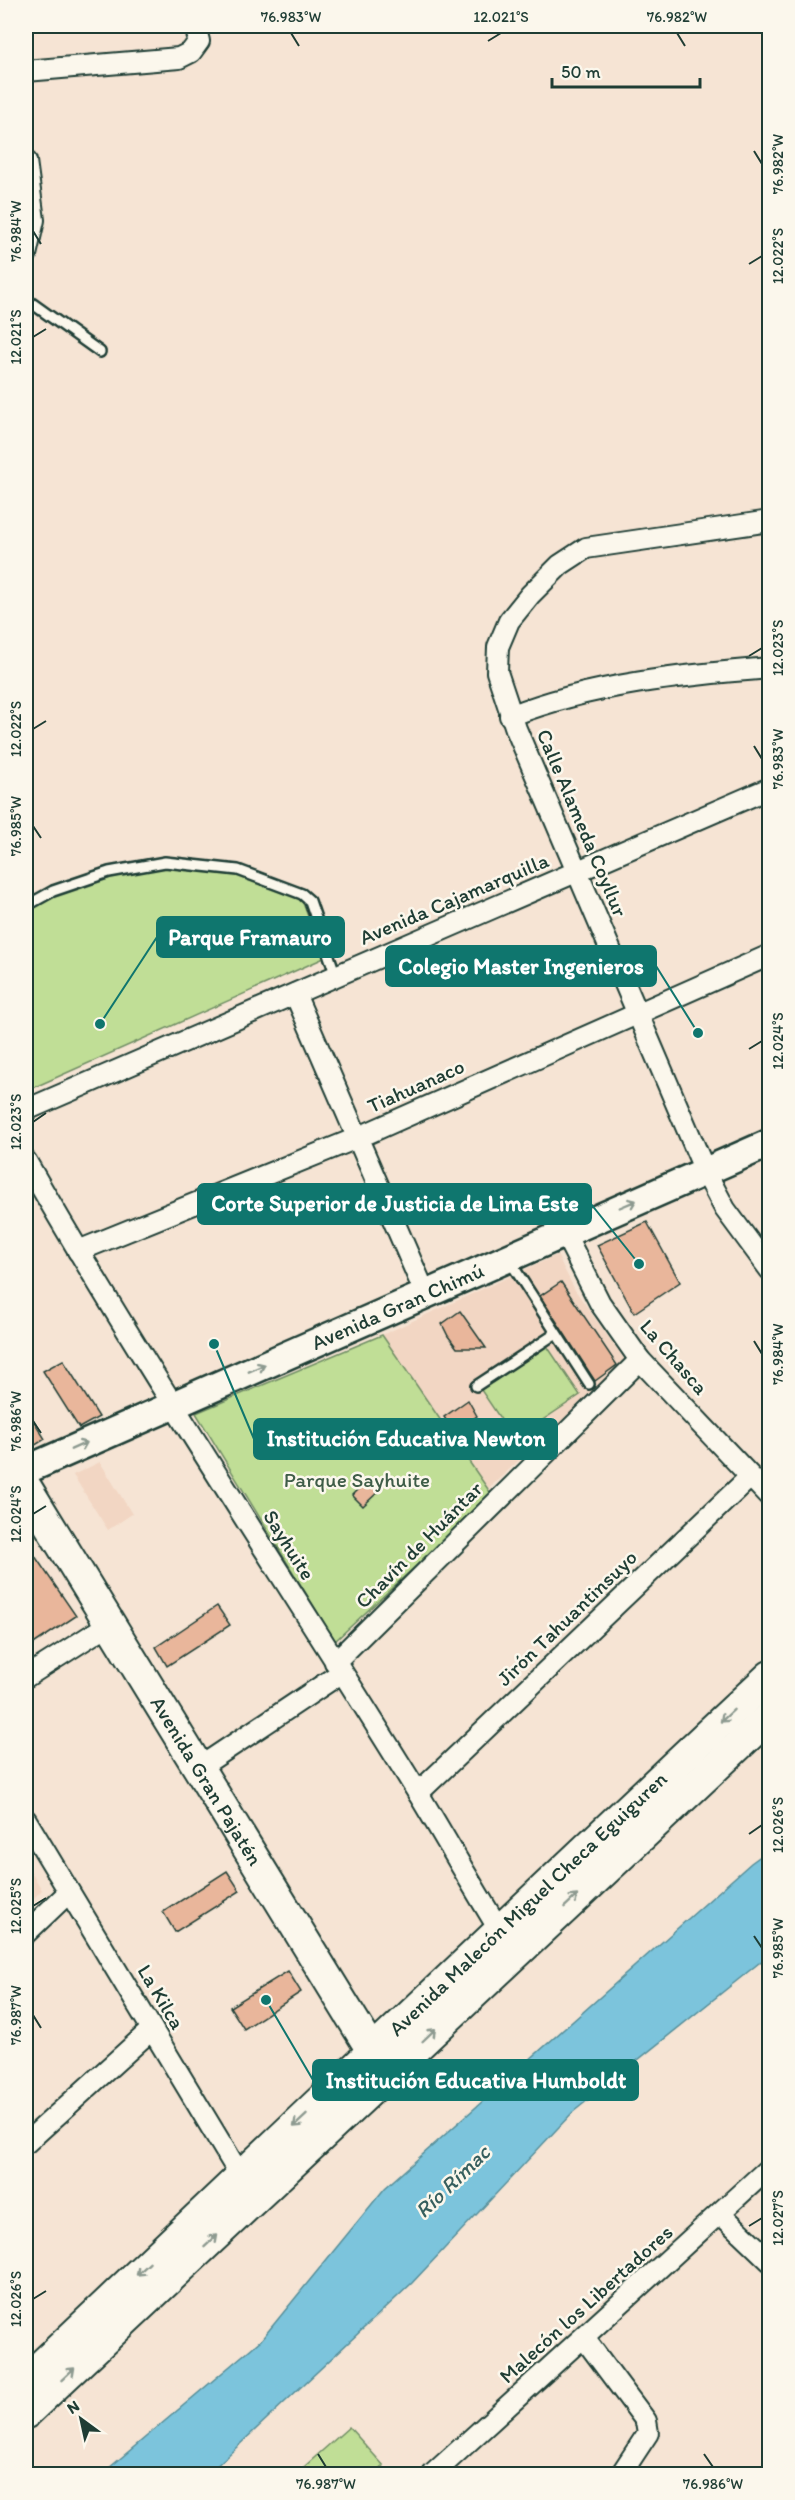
<svg xmlns="http://www.w3.org/2000/svg" width="795" height="2500" font-family="Itim,sans-serif">
  <style>
    .built { fill: #f2d6c3 }
    .green { fill: #c0de96; stroke: #708e65; stroke-width: 1.5 }
    .water { fill: #7bc4dc; stroke: #568e99; stroke-width: 1.5 }
    .building { fill: #e9b69b; stroke: #1f3d34; stroke-width: 1.5 }
    .lines { fill: none; stroke-linecap: round; stroke-linejoin: round }
    .lane-casing { stroke: #1f3d34; stroke-width: 14 }
    .street-casing { stroke: #1f3d34; stroke-width: 24 }
    .secondary-casing { stroke: #1f3d34; stroke-width: 32 }
    .primary-casing { stroke: #1f3d34; stroke-width: 34 }
    .lane { stroke: #fbf7ec; stroke-width: 9 }
    .street { stroke: #fbf7ec; stroke-width: 20 }
    .secondary { stroke: #fbf7ec; stroke-width: 27 }
    .primary { stroke: #fbf7ec; stroke-width: 30 }
    .oneway { stroke: #8d9a90 }
    .ticks { fill: none; stroke: #1f3d34; stroke-width: 2 }
    .labels { text-anchor: middle; stroke-width: 5; stroke-linejoin: round; paint-order: stroke }
    .street-label { font-size: 21px; fill: #1f3d34; stroke: #fbf7ec }
    .park-label { font-size: 21px; fill: #3f5d48; stroke: #fbf7ec }
    .water-label { font-size: 22px; font-style: italic; fill: #365f5e; stroke: #fbf7ec }
    .leader { fill: none; stroke: #0f766e; stroke-width: 2 }
    .callout-dot { fill: #0f766e; stroke: #fbf7ec; stroke-width: 2 }
    .callout { fill: #0f766e; stroke: #0f766e; stroke-width: 2 }
    .callout-label { font-size: 22px; text-anchor: middle; font-weight: bold; fill: #fff }
    .neatline { fill: none; stroke: #1f3d34; stroke-width: 2 }
    .ticks-label { font-size: 15px; text-anchor: middle; fill: #1f3d34 }
  </style>
  <rect width="100%" height="100%" fill="#f6e4d4"/>
  <filter id="ink" filterUnits="userSpaceOnUse"><feTurbulence type="fractalNoise" baseFrequency=".0167" numOctaves="2"/><feDisplacementMap in="SourceGraphic" scale="12" xChannelSelector="R" yChannelSelector="G"/><feConvolveMatrix kernelMatrix="1 2 1 2 8 2 1 2 1" color-interpolation-filters="sRGB"/></filter>
  <g filter="url(#ink)">
    <g class="built">
      <polygon points="557,1255 575,1290 626,1362 488,1489 382,1335"/>
      <polygon points="100,1462 132,1514 108,1530 73,1475"/>
      <polygon points="26,1863 42,1890 26,1906"/>
    </g>
    <g class="green">
      <path d="M173,866L234,872L301,898L324,958L26,1091V910C71,885 121,873 173,866Z"/>
      <polygon points="382,1335 492,1495 335,1641 196,1413"/>
      <polygon points="547,1346 580,1395 514,1439 481,1390"/>
      <polygon points="349,2427 384,2466 375,2474 296,2474"/>
    </g>
    <polygon class="water" points="769,1850 769,1955 573,2112 412,2283 208,2474 102,2474 261,2340 385,2188 751,1863"/>
    <g class="building">
      <polygon points="647,1222 680,1282 634,1313 597,1245"/>
      <polygon points="561,1282 617,1365 595,1381 540,1296"/>
      <polygon points="460,1311 486,1348 457,1348 448,1336 442,1324"/>
      <polygon points="63,1360 99,1417 79,1428 43,1371"/>
      <polygon points="468,1400 477,1416 454,1432 444,1417"/>
      <polygon points="26,1408 45,1439 26,1451"/>
      <polygon points="369,1478 380,1490 363,1506 352,1495"/>
      <polygon points="26,1543 76,1616 26,1649"/>
      <polygon points="217,1606 230,1625 167,1666 156,1647"/>
      <polygon points="227,1871 240,1891 175,1932 163,1912"/>
      <polygon points="288,1971 301,1992 244,2029 230,2007"/>
    </g>
    <g class="lines">
      <defs>
        <g id="lane">
          <polyline points="26,299 100,352"/>
          <polyline points="26,906 53,891 109,872 165,862 238,870 302,894 310,901 336,976"/>
          <polyline points="509,1260 589,1384"/>
          <polyline points="476,1386 555,1334"/>
        </g>
        <g id="street">
          <polyline points="26,71 179,58 191,52 199,41 195,26"/>
          <polyline points="26,161 34,220 26,255"/>
          <polyline points="770,521 586,548 560,565 530,595 509,621 498,647 497,672 516,729 705,1171 725,1209 770,1270"/>
          <path d="M510,716C592,684 682,675 770,668"/>
          <polyline points="295,994 425,1293"/>
          <polyline points="26,1110 770,788"/>
          <path d="M26,1161C149,1376 288,1582 418,1793C447,1841 475,1891 505,1939"/>
          <polyline points="564,1232 600,1303 640,1360 770,1497"/>
          <polyline points="78,1251 357,1138 770,955"/>
          <polyline points="335,1662 640,1360"/>
          <polyline points="26,1677 109,1624"/>
          <polyline points="197,1769 341,1673"/>
          <polyline points="418,1793 750,1477"/>
          <polyline points="26,1820 246,2185"/>
          <polyline points="26,1933 69,1892"/>
          <polyline points="26,2143 152,2029"/>
          <polyline points="720,2213 770,2261"/>
          <polyline points="584,2338 646,2421 648,2433 621,2474"/>
          <polyline points="433,2474 770,2167"/>
        </g>
        <g id="secondary">
          <path id="s1" d="M26,1470L770,1143"/>
        </g>
        <g id="primary">
          <path id="s2" d="M26,1487L382,2067"/>
          <path id="s3" d="M26,2380C274,2146 520,1909 770,1676"/>
          <polyline points="26,2413 770,1716"/>
        </g>
      </defs>
      <use href="#lane" class="lane-casing"/>
      <use href="#street" class="street-casing"/>
      <use href="#secondary" class="secondary-casing"/>
      <use href="#primary" class="primary-casing"/>
      <use href="#lane" class="lane"/>
      <use href="#street" class="street"/>
      <use href="#secondary" class="secondary"/>
      <use href="#primary" class="primary"/>
    </g>
    <defs><path id="oneway-shaft" d="M-6 0H5M1.5-3L5.5 0L1.5 3" fill="none" stroke-width="1.6" stroke-linecap="round" stroke-linejoin="round" transform="scale(1.5)"/></defs>
    <g class="oneway">
      <use href="#oneway-shaft" transform="translate(628 1204) rotate(-23)"/>
      <use href="#oneway-shaft" transform="translate(257 1368) rotate(-24)"/>
      <use href="#oneway-shaft" transform="translate(79 1446) rotate(-24)"/>
      <use href="#oneway-shaft" transform="translate(727 1716) rotate(137)"/>
      <use href="#oneway-shaft" transform="translate(571 1901) rotate(-43)"/>
      <use href="#oneway-shaft" transform="translate(429 2035) rotate(-44)"/>
      <use href="#oneway-shaft" transform="translate(300 2121) rotate(137)"/>
      <use href="#oneway-shaft" transform="translate(211 2241) rotate(-43)"/>
      <use href="#oneway-shaft" transform="translate(143 2269) rotate(137)"/>
      <use href="#oneway-shaft" transform="translate(68 2374) rotate(-43)"/>
    </g>
  </g>
  <path class="ticks" d="M291,33L299,46M677,33L685,46M488,41L501,33M754,151L762,164M33,231L41,244M749,264L762,256M33,337L46,329M749,656L762,648M33,729L46,721M754,746L762,759M33,826L41,838M749,1049L762,1041M33,1122L46,1113M754,1341L762,1354M33,1421L41,1433M33,1514L46,1506M749,1834L762,1825M33,1906L46,1898M754,1936L762,1948M33,2015L41,2028M749,2226L762,2218M33,2299L46,2291M318,2454L326,2467M704,2454L713,2467"/>
  <g class="labels">
    <g class="street-label">
      <text transform="translate(582 823) rotate(67)" y="7">Calle Alameda Coyllur</text>
      <text transform="translate(454 899) rotate(-23)" y="7">Avenida Cajamarquilla</text>
      <text transform="translate(416 1086) rotate(-24)" y="7">Tiahuanaco</text>
      <text dy="7" stroke="none"><textPath href="#s1" startOffset="406">Avenida Gran Chimú</textPath></text>
      <text transform="translate(674 1357) rotate(49)" y="7">La Chasca</text>
      <text transform="translate(289 1545) rotate(58)" y="7">Sayhuite</text>
      <text transform="translate(419 1545) rotate(-45)" y="7">Chavín de Huántar</text>
      <text transform="translate(567 1618) rotate(-44)" y="7">Jirón Tahuantinsuyo</text>
      <text dy="7" stroke="none"><textPath href="#s2" startOffset="345">Avenida Gran Pajatén</textPath></text>
      <text dy="7" stroke="none"><textPath href="#s3" startOffset="692">Avenida Malecón Miguel Checa Eguiguren</textPath></text>
      <text transform="translate(161 1997) rotate(59)" y="7">La Kilca</text>
      <text transform="translate(586 2304) rotate(-42)" y="7">Malecón los Libertadores</text>
    </g>
    <g class="park-label">
      <text x="357" y="1487">Parque Sayhuite</text>
    </g>
    <g class="water-label">
      <text transform="translate(452 2181) rotate(-44)" y="8">Río Rímac</text>
    </g>
  </g>
  <path class="leader" d="M100 1024L157 937M698 1033L656 966M639 1264L591 1204M214 1344L254 1439M266 2000L313 2080"/>
  <g class="callout-dot">
    <circle cx="100" cy="1024" r="6"/>
    <circle cx="698" cy="1033" r="6"/>
    <circle cx="639" cy="1264" r="6"/>
    <circle cx="214" cy="1344" r="6"/>
    <circle cx="266" cy="2000" r="6"/>
  </g>
  <g class="callout">
    <rect x="157" y="917" width="187" height="40" rx="6"/>
    <rect x="386" y="946" width="270" height="40" rx="6"/>
    <rect x="198" y="1184" width="393" height="40" rx="6"/>
    <rect x="254" y="1419" width="303" height="40" rx="6"/>
    <rect x="313" y="2060" width="325" height="40" rx="6"/>
  </g>
  <g class="callout-label">
    <text x="250" y="945">Parque Framauro</text>
    <text x="521" y="974">Colegio Master Ingenieros</text>
    <text x="395" y="1211">Corte Superior de Justicia de Lima Este</text>
    <text x="406" y="1446">Institución Educativa Newton</text>
    <text x="476" y="2088">Institución Educativa Humboldt</text>
  </g>
  <rect width="795" height="2500" fill="none" stroke="#fbf7ec" stroke-width="66"/>
  <g transform="translate(81 2419) rotate(327)" stroke="#fbf7ec" stroke-width="4.5" paint-order="stroke">
  <path d="M0-4.5L10 22L0 15L-10 22Z" fill="#1f3d34"/>
  <text y="-9" font-size="16" font-weight="bold" text-anchor="middle" fill="#1f3d34">N</text>
  </g>
  <path d="M552 78v9h148v-9" fill="none" stroke="#1f3d34" stroke-width="3"/>
  <text x="561" y="78" font-size="18" fill="#1f3d34" stroke="#fbf7ec" stroke-width="4.5" paint-order="stroke">50 m</text>
  <rect x="33" y="33" width="729" height="2434" class="neatline"/>
  <g class="ticks-label">
    <text x="291" y="22">76.983°W</text>
    <text x="501" y="22">12.021°S</text>
    <text x="677" y="22">76.982°W</text>
    <text transform="translate(778 164) rotate(-90)" y="5">76.982°W</text>
    <text transform="translate(16 231) rotate(-90)" y="5">76.984°W</text>
    <text transform="translate(778 256) rotate(-90)" y="5">12.022°S</text>
    <text transform="translate(16 337) rotate(-90)" y="5">12.021°S</text>
    <text transform="translate(778 648) rotate(-90)" y="5">12.023°S</text>
    <text transform="translate(16 729) rotate(-90)" y="5">12.022°S</text>
    <text transform="translate(778 759) rotate(-90)" y="5">76.983°W</text>
    <text transform="translate(16 826) rotate(-90)" y="5">76.985°W</text>
    <text transform="translate(778 1041) rotate(-90)" y="5">12.024°S</text>
    <text transform="translate(16 1122) rotate(-90)" y="5">12.023°S</text>
    <text transform="translate(778 1354) rotate(-90)" y="5">76.984°W</text>
    <text transform="translate(16 1421) rotate(-90)" y="5">76.986°W</text>
    <text transform="translate(16 1514) rotate(-90)" y="5">12.024°S</text>
    <text transform="translate(778 1825) rotate(-90)" y="5">12.026°S</text>
    <text transform="translate(16 1906) rotate(-90)" y="5">12.025°S</text>
    <text transform="translate(778 1948) rotate(-90)" y="5">76.985°W</text>
    <text transform="translate(16 2015) rotate(-90)" y="5">76.987°W</text>
    <text transform="translate(778 2218) rotate(-90)" y="5">12.027°S</text>
    <text transform="translate(16 2299) rotate(-90)" y="5">12.026°S</text>
    <text x="326" y="2489">76.987°W</text>
    <text x="713" y="2489">76.986°W</text>
  </g>
</svg>
